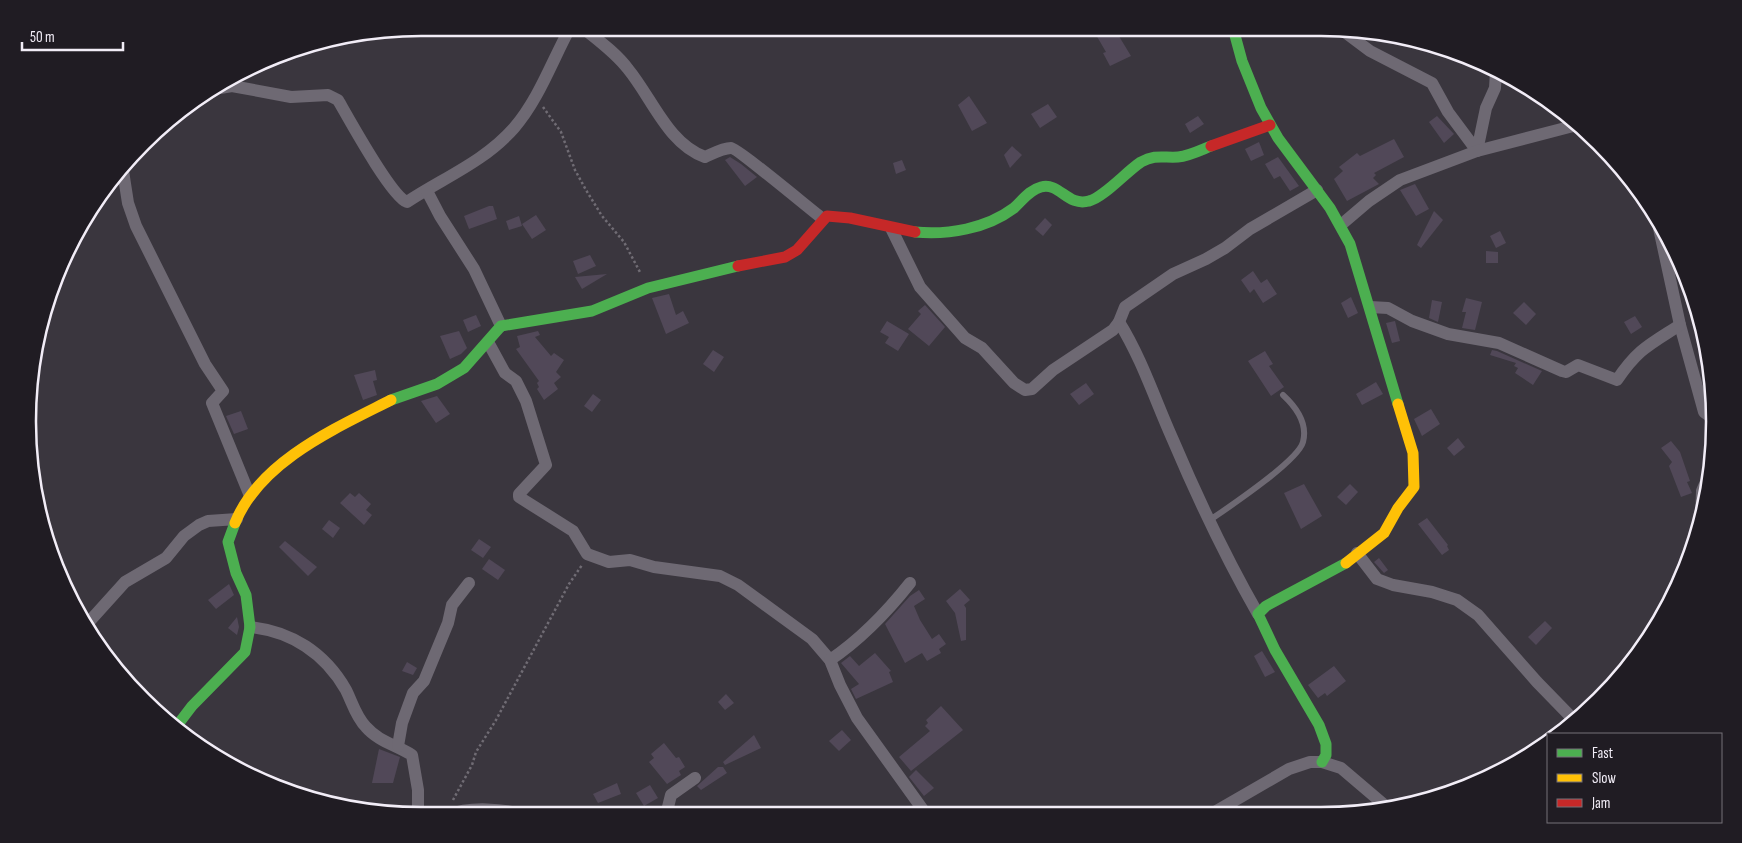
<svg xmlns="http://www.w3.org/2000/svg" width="1742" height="843" font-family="'Sofia Sans Condensed',sans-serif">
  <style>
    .building { fill: #514858 }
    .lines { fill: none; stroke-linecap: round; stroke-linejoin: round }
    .path { stroke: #706c74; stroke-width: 2.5; stroke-dasharray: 2.5 2.5; stroke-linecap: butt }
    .lane { stroke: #6e6973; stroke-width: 6 }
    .street { stroke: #6e6973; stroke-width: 12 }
    .fast { stroke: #4caf50; stroke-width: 11 }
    .slow { stroke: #ffc107; stroke-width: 11 }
    .jam { stroke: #c62828; stroke-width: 11 }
    .rim { fill: none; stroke: #f2edf7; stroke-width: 2.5 }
  </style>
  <rect width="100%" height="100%" fill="#3a363e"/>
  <g class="building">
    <polygon points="1092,28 1114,28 1131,56 1110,66 1103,53 1106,52"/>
    <polygon points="969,96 987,123 972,131 958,105"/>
    <polygon points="1048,104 1057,117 1040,128 1031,114"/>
    <polygon points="1198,116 1204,124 1190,133 1185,124"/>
    <polygon points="1437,116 1454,134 1444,143 1429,122"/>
    <polygon points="1394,139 1404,157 1374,173 1376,175 1373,178 1379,184 1347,201 1334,179 1343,171 1339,167 1357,153 1360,156"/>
    <polygon points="1259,142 1264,155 1251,161 1245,149"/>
    <polygon points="1012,146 1022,155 1010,168 1004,155"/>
    <polygon points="730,157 741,164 757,177 745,186 725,160"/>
    <polygon points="1278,157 1299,186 1290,191 1280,176 1274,179 1265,164"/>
    <polygon points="902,160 906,170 896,174 893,163"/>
    <polygon points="1415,184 1429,209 1416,216 1400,190"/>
    <polygon points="489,206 493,206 497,219 469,229 464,216"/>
    <polygon points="1434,211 1443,220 1421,248 1417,245"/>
    <polygon points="536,215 546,230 532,239 522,224"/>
    <polygon points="519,216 522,226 509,230 506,221"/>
    <polygon points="1045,218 1052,225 1043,236 1035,229"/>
    <polygon points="1500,231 1506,243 1496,248 1490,236"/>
    <polygon points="1486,251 1498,252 1498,263 1486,263"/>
    <polygon points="590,255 596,266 578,274 573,261"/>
    <polygon points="1253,271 1261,283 1267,279 1277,294 1263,303 1254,289 1250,293 1241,280"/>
    <polygon points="607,274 582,289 575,277"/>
    <polygon points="669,294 676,315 683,311 689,323 666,334 652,298"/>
    <polygon points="1351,297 1358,313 1348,318 1341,303"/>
    <polygon points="1466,298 1482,302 1475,330 1462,328 1466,312 1462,312"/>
    <polygon points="1432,300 1442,302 1438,322 1429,318"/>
    <polygon points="1524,302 1536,314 1526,325 1513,313"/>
    <polygon points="925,305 945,327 929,346 908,329 921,314 918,311"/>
    <polygon points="476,315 481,326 468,332 463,320"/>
    <polygon points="1635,316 1642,327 1631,334 1624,322"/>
    <polygon points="887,321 909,334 898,351 885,343 889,337 880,332"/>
    <polygon points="1395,321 1400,341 1392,343 1386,323"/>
    <polygon points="459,331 467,348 461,354 450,359 440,336"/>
    <polygon points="538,331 540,335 535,337 551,356 554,353 564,360 556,372 561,377 554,383 558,389 544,400 537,389 539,387 537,383 539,381 516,349 520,347 517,336"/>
    <polygon points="713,350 724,357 714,372 703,364"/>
    <polygon points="1492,350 1497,351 1542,371 1533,385 1515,373 1518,368 1514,366 1516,363 1490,355"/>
    <polygon points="1265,351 1273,364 1269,366 1284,387 1271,396 1248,361"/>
    <polygon points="375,370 377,380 373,381 377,395 363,400 354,375"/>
    <polygon points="1376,382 1383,394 1362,405 1356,394"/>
    <polygon points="1086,383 1094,394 1079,405 1070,394"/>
    <polygon points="593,394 601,400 592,412 584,406"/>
    <polygon points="437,396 450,414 436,423 421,401"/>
    <polygon points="1431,409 1440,424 1422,436 1414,419"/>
    <polygon points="241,411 248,429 234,434 226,416"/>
    <polygon points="1458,438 1465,447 1454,456 1447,448"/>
    <polygon points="1671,441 1680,452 1690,481 1687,482 1692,493 1681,497 1669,466 1672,462 1661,448"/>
    <polygon points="1304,484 1322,516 1301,529 1284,493"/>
    <polygon points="1350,484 1358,492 1346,505 1337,497"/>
    <polygon points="350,493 355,497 359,493 371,504 366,510 372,515 364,525 340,503"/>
    <polygon points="1427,518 1448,545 1447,546 1449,550 1442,555 1418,524"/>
    <polygon points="329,520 340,528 333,538 322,529"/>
    <polygon points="479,539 491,547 483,558 471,550"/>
    <polygon points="285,541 317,567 308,576 279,547"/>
    <polygon points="1379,558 1388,570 1384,573 1374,562"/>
    <polygon points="489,559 505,570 498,580 482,569"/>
    <polygon points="229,584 234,595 216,609 208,600"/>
    <polygon points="960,589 970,600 964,605 966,608 966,640 961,641 955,613 946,601"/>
    <polygon points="919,590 925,599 914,606 920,620 932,639 939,634 946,644 939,649 941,653 927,661 922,653 905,663 885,624 910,596"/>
    <polygon points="237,617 239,627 237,635 228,628"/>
    <polygon points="1545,621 1552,628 1536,645 1528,637"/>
    <polygon points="1262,651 1275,672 1265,677 1254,656"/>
    <polygon points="875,653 891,671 889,672 893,682 856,699 851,689 859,684 841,663 850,656 859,666"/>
    <polygon points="407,662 417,668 413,675 402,671"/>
    <polygon points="1334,666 1346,681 1327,696 1325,693 1318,698 1308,685"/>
    <polygon points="726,694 734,703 725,710 718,702"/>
    <polygon points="941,706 963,730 911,771 899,757 930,731 925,726 928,723 926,720"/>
    <polygon points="842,730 851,740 839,751 829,741"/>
    <polygon points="754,735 761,748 725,765 723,762"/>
    <polygon points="664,743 676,758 679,757 685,767 679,771 681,775 667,784 649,762 654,758 651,754"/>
    <polygon points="379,749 400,757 393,783 372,783"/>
    <polygon points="718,767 723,767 727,773 701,790 697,786"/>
    <polygon points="916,770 934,788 924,796 909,777"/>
    <polygon points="617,783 621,794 598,803 593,794"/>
    <polygon points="650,785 658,798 644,806 636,793"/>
  </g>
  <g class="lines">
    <g class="path">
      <polyline points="543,107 561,132 575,170 586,190 602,216 624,242 641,274"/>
      <polyline points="453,800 472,765 476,752 496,720 569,584 582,565"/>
    </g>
    <path class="lane" d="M1210,520C1229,507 1298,461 1303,442C1308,423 1296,407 1283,395"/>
    <g class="street">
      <path d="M583,28C598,40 616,53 628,69C652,98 668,144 705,157C712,154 723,148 731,148C737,148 811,210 823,219"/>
      <polyline points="1342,30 1370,51 1432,83 1448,112 1477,151 1486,108 1495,88 1496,71"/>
      <path d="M220,88L232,86L291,97L328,95L338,100C349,119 391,196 407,202C443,178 484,162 514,128C539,99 552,61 570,28"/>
      <polyline points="123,171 128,203 136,226 205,364 223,391 212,403 250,496"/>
      <polyline points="427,191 440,216 474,269 501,326"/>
      <polyline points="1657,219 1680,325 1704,412 1714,419"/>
      <polyline points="1342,224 1369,201 1400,180 1477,151 1577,125"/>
      <polyline points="891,228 920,287 965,338 982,348 1014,383 1025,390 1032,389 1053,370 1113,330 1119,322 1125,307 1173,274 1206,259 1225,248 1250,229 1317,190"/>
      <path d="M1370,307L1388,308L1412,321L1448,334L1499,343L1562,371L1566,372L1578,365L1617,380C1638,349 1649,345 1680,325"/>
      <path d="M1119,322C1142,359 1155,400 1173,440C1198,499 1226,558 1258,614"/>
      <polyline points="488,342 505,373 516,381 526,401 546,465 519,494 519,497 573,531 587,554 609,562 630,560 654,567 720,576 738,585 812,639 830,660 840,685 857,718 926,814"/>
      <polyline points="1701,519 1702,491 1709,475"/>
      <polyline points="1357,553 1377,579 1393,585 1432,592 1457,600 1478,615 1537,682 1574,720"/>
      <polyline points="88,623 125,582 166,558 184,536 199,525 208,521 237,519"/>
      <path d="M250,627C291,631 325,653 346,690C352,702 356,717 366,727C378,741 396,745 412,755L418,790V815"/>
      <path d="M830,660C861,639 887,612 910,583"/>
      <polyline points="398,746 402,723 413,693 424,681 448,623 452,605 469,583"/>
      <polyline points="1213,813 1289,769 1310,762 1322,762 1341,768 1388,808"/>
      <path d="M449,815C469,806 504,809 526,815"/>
      <polyline points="666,815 671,795 695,778"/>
    </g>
    <g class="fast">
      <polyline points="1233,28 1242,61 1261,108 1278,138 1330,208 1350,244 1398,404"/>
      <path d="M915,232C948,235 986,229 1014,208C1022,201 1029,190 1041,187C1060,182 1067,207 1089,201C1103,198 1127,171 1141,162C1155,154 1164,158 1178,157C1189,156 1201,150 1211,146"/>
      <polyline points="391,400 437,384 464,368 501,326 592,311 648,288 738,266"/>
      <polyline points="176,727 192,706 245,652 250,627 246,595 236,573 228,542 235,523"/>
      <polyline points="1322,762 1326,755 1326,744 1319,725 1275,650 1258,614 1266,606 1346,563"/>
    </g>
    <g class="slow">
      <path d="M235,523C260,461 336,428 391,400"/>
      <polyline points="1346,563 1384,533 1398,508 1414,487 1413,453 1398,404"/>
    </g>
    <g class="jam">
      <polyline points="1211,146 1270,125"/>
      <polyline points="738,266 785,257 797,250 827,216 850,218 915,232"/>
    </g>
  </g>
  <path d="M0 0H1742V843H0ZM421 36H1321A385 385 0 0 1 1706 421V422A385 385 0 0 1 1321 807H421A385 385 0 0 1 36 422V421A385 385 0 0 1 421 36Z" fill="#201c23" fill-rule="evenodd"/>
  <path class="rim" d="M421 36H1321A385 385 0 0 1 1706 421V422A385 385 0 0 1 1321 807H421A385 385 0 0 1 36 422V421A385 385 0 0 1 421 36Z"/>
  <rect x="1547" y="733" width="175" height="90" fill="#201c23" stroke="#747078"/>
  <rect x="1557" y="749" width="25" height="8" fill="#4caf50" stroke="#747078"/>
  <text x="1592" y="758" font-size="15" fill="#f2edf7">Fast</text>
  <rect x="1557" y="774" width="25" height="8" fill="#ffc107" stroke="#747078"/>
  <text x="1592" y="783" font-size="15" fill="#f2edf7">Slow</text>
  <rect x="1557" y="799" width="25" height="8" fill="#c62828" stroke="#747078"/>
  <text x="1592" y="808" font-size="15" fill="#f2edf7">Jam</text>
  <path d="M22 42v8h101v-8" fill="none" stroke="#f2edf7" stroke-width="2.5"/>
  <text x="30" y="42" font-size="15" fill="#f2edf7" stroke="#201c23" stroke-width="4" paint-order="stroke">50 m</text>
</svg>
